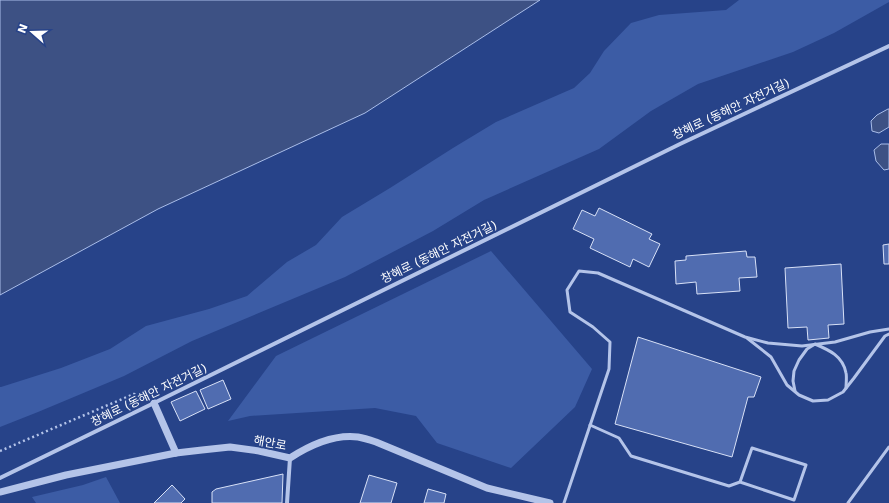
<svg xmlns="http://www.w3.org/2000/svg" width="889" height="503" font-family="'DejaVu Sans','Noto Sans KR',sans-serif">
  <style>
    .green { fill: #3c5ca5 }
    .water { fill: #3d5184; stroke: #a9bde9 }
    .building { fill: #506cb0; stroke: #d8e1f7 }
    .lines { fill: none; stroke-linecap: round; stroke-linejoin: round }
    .path { stroke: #b4c4e9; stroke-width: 2.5; stroke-dasharray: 2 3; stroke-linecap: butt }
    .service { stroke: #b4c4e9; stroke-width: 3 }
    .minor { stroke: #b4c4e9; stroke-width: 4 }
    .tertiary { stroke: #b4c4e9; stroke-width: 7 }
    .labels { text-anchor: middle; stroke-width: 3.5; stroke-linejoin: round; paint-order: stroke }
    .street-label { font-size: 12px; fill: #fff; stroke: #274389 }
  </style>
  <rect width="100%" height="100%" fill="#274389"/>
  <g class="green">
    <polygon points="739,0 889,0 889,2 834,33 793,52 698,84 651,111 599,149 484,200 433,231 345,277 192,341 124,376 38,412 0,427 0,387 1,387 61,368 110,349 146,326 209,309 247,296 287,262 316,245 342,217 390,188 453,148 496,122 574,88 590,73 604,51 631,23 659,15 726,10"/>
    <polygon points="491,251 592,369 575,407 511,468 437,443 416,416 375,408 250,416 228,421 276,356"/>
    <polygon points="106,477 120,503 36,503 32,497 83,485"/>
  </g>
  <g class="water">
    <polygon points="0,0 540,0 365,113 158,209 0,295"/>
    <polygon points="888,109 889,109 889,127 879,133 872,131 871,121 877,115"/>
    <polygon points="881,144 889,144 889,169 884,170 876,161 874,150"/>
  </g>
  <g class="building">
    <polygon points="599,208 652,234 649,239 660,244 649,267 633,259 630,267 590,248 594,239 573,229 582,210 595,216"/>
    <polygon points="889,244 889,264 884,264 883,245"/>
    <polygon points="746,251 747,257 755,257 757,277 739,278 740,291 697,294 696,282 676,284 675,261 686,260 686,256"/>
    <polygon points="841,264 844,324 828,325 829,338 808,340 807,327 788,328 785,268"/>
    <polygon points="638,337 761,377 754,397 748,397 732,457 615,424"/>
    <polygon points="223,380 231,399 208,409 200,390"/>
    <polygon points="196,391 205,409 180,421 171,402"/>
    <polygon points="283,474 282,503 212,503 212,492 216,489"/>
    <polygon points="369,475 397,483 391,503 360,503"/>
    <polygon points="172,485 185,499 181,503 154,503"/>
    <polygon points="428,489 446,494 444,503 424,503"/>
  </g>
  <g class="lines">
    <polyline class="path" points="0,451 134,394 145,399"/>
    <g class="service">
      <polyline points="747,338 771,357 787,385 799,395 813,401 828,400 843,392 854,378 885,336 889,334"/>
      <path d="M795,391L793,381L794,371L799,360L807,349L815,344C829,350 843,356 846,373C847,377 846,384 846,388"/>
      <polyline points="590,425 619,438 631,456 729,486 740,482 752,448 806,465 794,500 740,482"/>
      <polyline points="564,503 609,369 610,342 593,327 570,312 567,290 579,271 598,273 745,337 768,343 802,346 835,342 870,332 889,329"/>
      <polyline points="848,503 889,447"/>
    </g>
    <g class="minor">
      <polyline points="0,478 154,403 680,144 889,46"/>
      <polyline points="287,503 290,458"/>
    </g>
    <g class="tertiary">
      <polyline points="154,403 176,453"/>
      <path d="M0,492L66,475L176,453L202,450L230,447L259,451L290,458C310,445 334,434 358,437C364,438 370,440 376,442L487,488L550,503"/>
    </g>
  </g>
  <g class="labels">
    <g class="street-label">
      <text transform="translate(731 109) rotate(-25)" y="4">창혜로 (동해안 자전거길)</text>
      <text transform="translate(439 252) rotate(-26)" y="4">창혜로 (동해안 자전거길)</text>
      <text transform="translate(149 395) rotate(-26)" y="4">창혜로 (동해안 자전거길)</text>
      <text transform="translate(270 443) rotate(10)" y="4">해안로</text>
    </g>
  </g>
  <g transform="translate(32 32) rotate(290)" stroke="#274389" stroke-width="3" paint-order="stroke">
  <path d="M0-3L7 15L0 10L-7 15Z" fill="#ffffff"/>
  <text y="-6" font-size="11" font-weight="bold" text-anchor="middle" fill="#ffffff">N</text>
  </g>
</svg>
